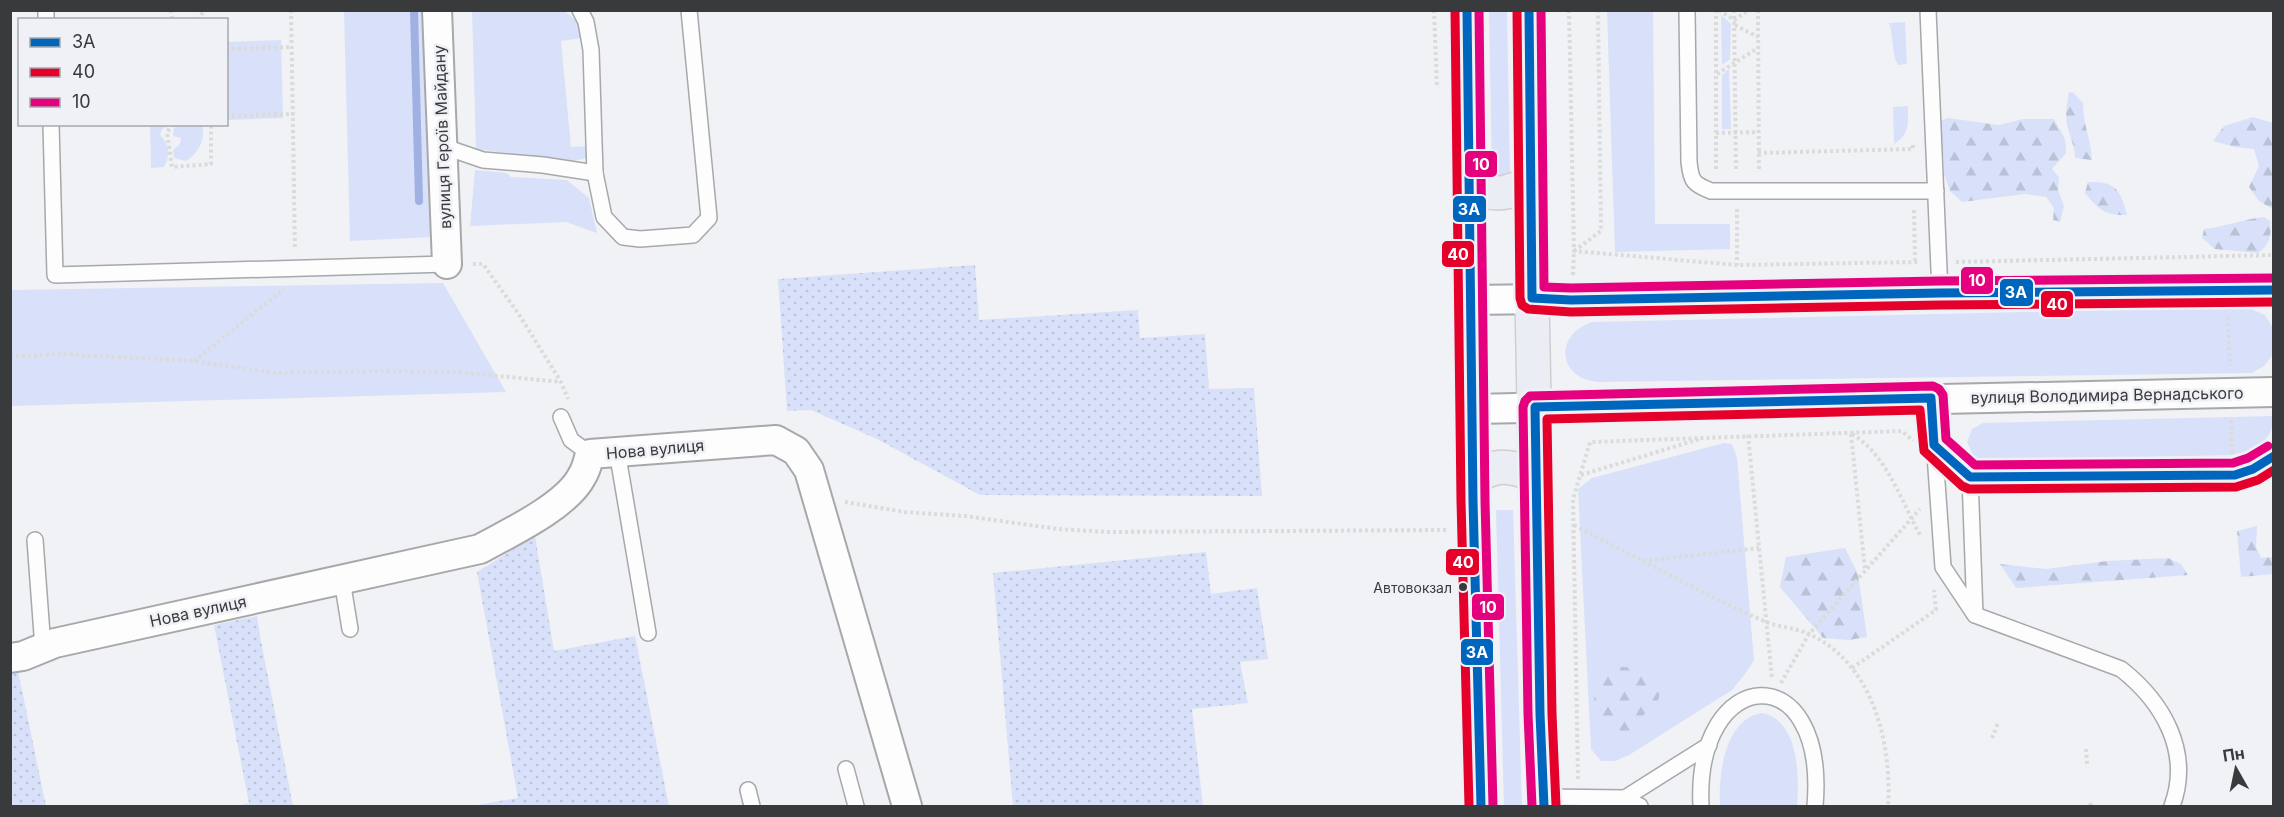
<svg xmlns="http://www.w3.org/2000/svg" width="2284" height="817" font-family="Inter,sans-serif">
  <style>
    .green { fill: #d8e1f9 }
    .forest { fill: url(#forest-firs) }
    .garden { fill: url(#garden-dots) }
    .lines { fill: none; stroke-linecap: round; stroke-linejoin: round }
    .stream { stroke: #a0b0e1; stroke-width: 8 }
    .lane-casing { stroke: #a7a8aa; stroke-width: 18 }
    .street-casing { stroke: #a7a8aa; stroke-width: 32 }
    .primary-casing { stroke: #cfcfd0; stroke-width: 36 }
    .path { stroke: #dbdbdc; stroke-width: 4; stroke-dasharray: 3 3; stroke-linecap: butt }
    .lane { stroke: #fdfdfe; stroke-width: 15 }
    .street { stroke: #fdfdfe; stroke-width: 28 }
    .primary { stroke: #eaedf3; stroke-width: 33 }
    .bus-1-casing { stroke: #f0f1f6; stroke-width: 14 }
    .bus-2-casing { stroke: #f0f1f6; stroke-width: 14 }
    .bus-3-casing { stroke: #f0f1f6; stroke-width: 14 }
    .bus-1 { stroke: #0065bd; stroke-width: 9 }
    .bus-2 { stroke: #e4002b; stroke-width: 9 }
    .bus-3 { stroke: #e5007d; stroke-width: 9 }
    .bus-dot { fill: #393a3b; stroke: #f0f1f6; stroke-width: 2 }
    .labels { text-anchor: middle; stroke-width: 5; stroke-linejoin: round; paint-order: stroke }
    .bus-label { font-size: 14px; fill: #393a3b; stroke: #f0f1f6; text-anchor: end }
    .street-label { font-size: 16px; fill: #393a3b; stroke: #f0f1f6 }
    .line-badge { stroke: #f0f1f6; stroke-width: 2 }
    .badge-label { font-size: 16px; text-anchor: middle; font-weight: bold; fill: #fff }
  </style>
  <defs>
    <pattern id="forest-firs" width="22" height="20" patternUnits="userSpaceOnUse" patternTransform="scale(1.5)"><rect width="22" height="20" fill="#d8e1f9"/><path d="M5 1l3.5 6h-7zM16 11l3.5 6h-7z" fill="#bac2d6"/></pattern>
    <pattern id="garden-dots" width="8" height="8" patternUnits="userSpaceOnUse" patternTransform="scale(1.5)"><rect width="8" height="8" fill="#d8e1f9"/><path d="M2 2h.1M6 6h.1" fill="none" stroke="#bac2d6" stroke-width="1.8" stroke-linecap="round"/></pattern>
  </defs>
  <rect width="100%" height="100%" fill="#f1f2f5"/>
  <g class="green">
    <polygon points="344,11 428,11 432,237 350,241"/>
    <path d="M472,11C486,11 558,8 565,12C575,17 581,27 582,38L561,41L571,147L592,146L588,158L573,161L476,149Z"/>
    <polygon points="1489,11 1507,11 1510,175 1493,177 1492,175"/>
    <polygon points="1607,11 1653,11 1655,224 1730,224 1730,249 1615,252"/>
    <polygon points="1721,15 1731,24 1730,59 1722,65"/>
    <path d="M1905,22L1907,64L1898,65C1891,53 1894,36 1889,23Z"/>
    <polygon points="281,40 283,118 227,120 227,42"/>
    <polygon points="1729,69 1731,129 1722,129 1722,75"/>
    <path d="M1908,106C1908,124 1910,134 1894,144L1893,107Z"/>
    <path d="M150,125H169L162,129L160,135C170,145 171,155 164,167L151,168Z"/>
    <path d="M180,125H203C204,141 200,152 186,161L174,158L173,150L180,144L181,138L173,136L174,128Z"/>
    <polygon points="475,170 507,173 511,177 567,180 589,198 597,233 566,222 470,226"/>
    <polygon points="443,283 506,392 11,406 11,290"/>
    <path d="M2246,307L2265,315L2273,328V355L2264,366L2252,373L1598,382C1557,378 1554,335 1592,322Z"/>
    <path d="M2273,416C2274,441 2254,450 2232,455L1979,461L1973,455L1967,442L1972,429L1983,423Z"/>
    <polygon points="1724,443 1732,444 1737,458 1754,660 1745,674 1732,690 1629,755 1615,761 1601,761 1591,749 1578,489 1592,478"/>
    <polygon points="1496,510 1513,510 1522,806 1504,806"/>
    <path d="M1762,713C1800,721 1799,777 1797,806H1720C1718,776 1724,719 1762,713Z"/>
  </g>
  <g class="forest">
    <path d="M2069,92L2074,93L2083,103C2083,125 2091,139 2092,160L2075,158C2075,146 2070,137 2067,125C2065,114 2067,103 2069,92Z"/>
    <polygon points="2253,117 2273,123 2274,206 2271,208 2259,201 2249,187 2259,166 2254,149 2235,147 2213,141 2224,126"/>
    <polygon points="1948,118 1999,125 2023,119 2054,119 2065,139 2066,153 2052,169 2059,177 2058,190 2064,206 2060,222 2053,220 2054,208 2046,197 2025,194 1962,202 1950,191 1944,174 1944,159 1938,134 1939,121"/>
    <path d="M2088,182C2117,181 2120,190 2127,215C2105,216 2098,209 2085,193Z"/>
    <path d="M2264,217L2270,221C2272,235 2270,245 2258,253L2215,249L2202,238L2204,229C2225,227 2243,219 2264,217Z"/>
    <polygon points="2257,526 2256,547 2261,558 2273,557 2273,574 2241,577 2237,531"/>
    <polygon points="1845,548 1858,574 1867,637 1849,640 1823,638 1780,587 1786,557"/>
    <polygon points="2168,558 2181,564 2188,575 2016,588 2000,564 2046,569 2107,561"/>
    <polygon points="1613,666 1645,669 1665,676 1656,707 1643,715 1642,735 1617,746 1596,716 1593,686"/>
  </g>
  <g class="garden">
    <polygon points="975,265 979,320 1138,310 1140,338 1205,334 1209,389 1254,388 1262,496 980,495 877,439 811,410 787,411 778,279"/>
    <polygon points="535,536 554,651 635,636 669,806 471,806 518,798 477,572"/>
    <polygon points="1206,552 1211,594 1257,588 1268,659 1240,662 1248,703 1192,709 1203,806 1013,806 993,573"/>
    <polygon points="257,616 260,636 293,806 236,806 249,803 214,625"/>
    <polygon points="18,671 46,806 11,806 11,672"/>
  </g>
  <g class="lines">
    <polyline class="stream" points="414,10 419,201"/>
    <defs>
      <g id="lane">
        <polyline points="46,10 46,20"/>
        <polyline points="580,10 586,22 591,50 595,173 604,217 623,237 640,239 693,235 709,218 689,10"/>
        <path d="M1687,10L1689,162C1691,181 1693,184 1711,191H1936"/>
        <polyline points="1928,10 1940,293"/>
        <polyline points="51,124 55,275 447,264"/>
        <polyline points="442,146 483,160 543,165 595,173"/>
        <path d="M1931,398L1943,567L1975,615L2121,669C2163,702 2192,752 2172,806"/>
        <polyline points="561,417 571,440 590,454"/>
        <polyline points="1934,445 1970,477 2235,475 2253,469 2274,456"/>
        <polyline points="617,451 648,633"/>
        <polyline points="1970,477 1975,615"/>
        <polyline points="35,540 43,648"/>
        <polyline points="342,580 350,629"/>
        <polyline points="846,769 856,806"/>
        <polyline points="748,790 752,806"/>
        <polyline points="1544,797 1625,798 1640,806"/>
        <polyline points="1625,798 1709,745"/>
        <path d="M1701,806C1694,664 1828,654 1815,806"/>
      </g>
      <g id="street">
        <polyline points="437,10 447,264"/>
        <polyline points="1471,300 2274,290"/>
        <polyline points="1473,409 2274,392"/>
        <path d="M10,658L23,656L55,643L480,549C509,533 567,506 582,476C586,470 588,462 590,454L776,440L796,451L809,470L907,806"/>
      </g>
      <g id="primary">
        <polyline points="1467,10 1473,501 1481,806"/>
        <polyline points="1529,10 1532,298 1540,714 1544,806"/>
        <path d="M1469,182C1493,199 1506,194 1532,182"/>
        <path d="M1474,479C1496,461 1512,467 1537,475"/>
      </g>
    </defs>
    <use href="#lane" class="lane-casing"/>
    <use href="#street" class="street-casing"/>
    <use href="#primary" class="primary-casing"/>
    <g class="path">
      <polyline points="171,10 172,20"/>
      <polyline points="291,10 295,248"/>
      <polyline points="1434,10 1437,88"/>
      <polyline points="1569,10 1574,251 1737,265 1919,262"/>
      <polyline points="1716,10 1716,172"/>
      <polyline points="1719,10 1734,20 1749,10"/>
      <polyline points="1734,10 1736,171"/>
      <polyline points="1758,10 1759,172"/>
      <polyline points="198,20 204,10"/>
      <polyline points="1735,25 1758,37"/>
      <polyline points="226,49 292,47"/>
      <polyline points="1717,74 1758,48"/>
      <polyline points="226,116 294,114"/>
      <polyline points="173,124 167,132 172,167 211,164 211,124"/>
      <polyline points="1716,133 1758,132"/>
      <polyline points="1758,153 1913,149 1913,145"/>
      <polyline points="1737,209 1737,265"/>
      <polyline points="1914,210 1915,262"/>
      <polyline points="1956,262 2274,255"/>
      <polyline points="473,264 483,264 520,316 561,382 568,399"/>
      <polyline points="1573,275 1574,251 1601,231 1598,10"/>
      <polyline points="2228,317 2230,366"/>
      <polyline points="10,357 60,354 193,361 275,373 382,371 457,372 561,382"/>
      <polyline points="194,361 284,289"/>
      <polyline points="2231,420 2232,455"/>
      <polyline points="1851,434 1865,570"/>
      <path d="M1852,434C1887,455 1901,501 1920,535"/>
      <polyline points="1748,435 1772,679"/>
      <polyline points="1581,475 1703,438"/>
      <polyline points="845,502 905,512 965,516 1058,529 1108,532 1447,530"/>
      <polyline points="1574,525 1643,561 1759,548"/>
      <path d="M1643,561C1683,581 1724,604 1766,622C1779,627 1796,628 1809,634C1873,663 1892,743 1888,806"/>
      <polyline points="1852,668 1936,610 1934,590"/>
      <polyline points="1781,683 1809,634 1920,509"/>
      <polyline points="1992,738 1998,723"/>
      <polyline points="2086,749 2087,764"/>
      <polyline points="1578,779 1573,499 1590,442 1902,431 1913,441"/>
      <polyline points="2090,803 2091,806"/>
    </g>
    <use href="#lane" class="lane"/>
    <use href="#street" class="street"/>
    <use href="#primary" class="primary"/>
    <defs>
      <g id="bus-1">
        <polyline points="1467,10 1473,501 1481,806"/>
        <polyline points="1529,10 1532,298 1571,300 1940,293 2274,290"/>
        <polyline points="1544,806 1540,714 1535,407 1931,398 1934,445 1970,477 2235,475 2253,469 2274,456"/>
      </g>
      <g id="bus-2">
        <polyline points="1455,10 1461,501 1469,806"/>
        <polyline points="1517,10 1520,298 1522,305 1528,309 1571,312 1940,305 2274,302"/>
        <polyline points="1556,805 1552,714 1547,419 1920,410 1924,451 1962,486 1969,489 2236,487 2258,480 2274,470"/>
      </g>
      <g id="bus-3">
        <polyline points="1479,10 1485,501 1493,806"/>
        <polyline points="1541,10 1544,287 1571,288 1940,281 2274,278"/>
        <polyline points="1532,806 1528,714 1523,407 1525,401 1530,396 1933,386 1939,389 1943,395 1946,439 1975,465 2233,463 2248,458 2268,446"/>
      </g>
    </defs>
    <use href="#bus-1" class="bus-1-casing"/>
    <use href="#bus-2" class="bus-2-casing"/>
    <use href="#bus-3" class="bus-3-casing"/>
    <use href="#bus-1" class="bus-1"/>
    <use href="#bus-2" class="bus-2"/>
    <use href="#bus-3" class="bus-3"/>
  </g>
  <circle class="bus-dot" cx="1463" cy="587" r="5"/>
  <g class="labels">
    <g class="bus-label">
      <text x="1452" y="593">Автовокзал</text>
    </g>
    <g class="street-label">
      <text transform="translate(442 137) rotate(-92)" y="6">вулиця Героїв Майдану</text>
      <text transform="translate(2107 395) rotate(-1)" y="6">вулиця Володимира Вернадського</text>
      <text transform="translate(655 449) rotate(-5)" y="6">Нова вулиця</text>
      <text transform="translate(198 611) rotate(-12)" y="6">Нова вулиця</text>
    </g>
  </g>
  <g class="line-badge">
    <rect x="1464" y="150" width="34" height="28" rx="6" fill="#e5007d"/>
    <rect x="1452" y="195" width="35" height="28" rx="6" fill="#0065bd"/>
    <rect x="1441" y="240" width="34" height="28" rx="6" fill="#e4002b"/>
    <rect x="1960" y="266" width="34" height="29" rx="6" fill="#e5007d"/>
    <rect x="1999" y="278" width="35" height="29" rx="6" fill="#0065bd"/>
    <rect x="2040" y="290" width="34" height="28" rx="6" fill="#e4002b"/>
    <rect x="1445" y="548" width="35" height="28" rx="6" fill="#e4002b"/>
    <rect x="1471" y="593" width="34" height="28" rx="6" fill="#e5007d"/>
    <rect x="1460" y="638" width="34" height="28" rx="6" fill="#0065bd"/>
  </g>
  <g class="badge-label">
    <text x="1481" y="170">10</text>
    <text x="1469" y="215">3А</text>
    <text x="1458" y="260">40</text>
    <text x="1977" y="286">10</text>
    <text x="2016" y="298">3А</text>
    <text x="2057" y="310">40</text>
    <text x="1463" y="568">40</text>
    <text x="1488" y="613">10</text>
    <text x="1477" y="658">3А</text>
  </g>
  <rect width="2284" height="817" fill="none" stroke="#393a3b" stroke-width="24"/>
  <rect x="18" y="18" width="210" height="108" fill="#f0f1f6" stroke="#a7a8ab" stroke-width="1.5"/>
  <rect x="30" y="38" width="30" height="9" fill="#0065bd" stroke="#a7a8ab" stroke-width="1.5"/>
  <text x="72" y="48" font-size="18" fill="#393a3b">3А</text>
  <rect x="30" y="68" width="30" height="9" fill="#e4002b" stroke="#a7a8ab" stroke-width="1.5"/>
  <text x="72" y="78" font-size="18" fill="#393a3b">40</text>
  <rect x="30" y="98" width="30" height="9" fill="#e5007d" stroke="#a7a8ab" stroke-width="1.5"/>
  <text x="72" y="108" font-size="18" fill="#393a3b">10</text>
  <g transform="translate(2236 769) rotate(351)" stroke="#f0f1f6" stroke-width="4.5" paint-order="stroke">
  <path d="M0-4.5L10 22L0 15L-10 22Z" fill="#393a3b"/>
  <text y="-9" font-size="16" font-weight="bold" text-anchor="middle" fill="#393a3b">Пн</text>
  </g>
</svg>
